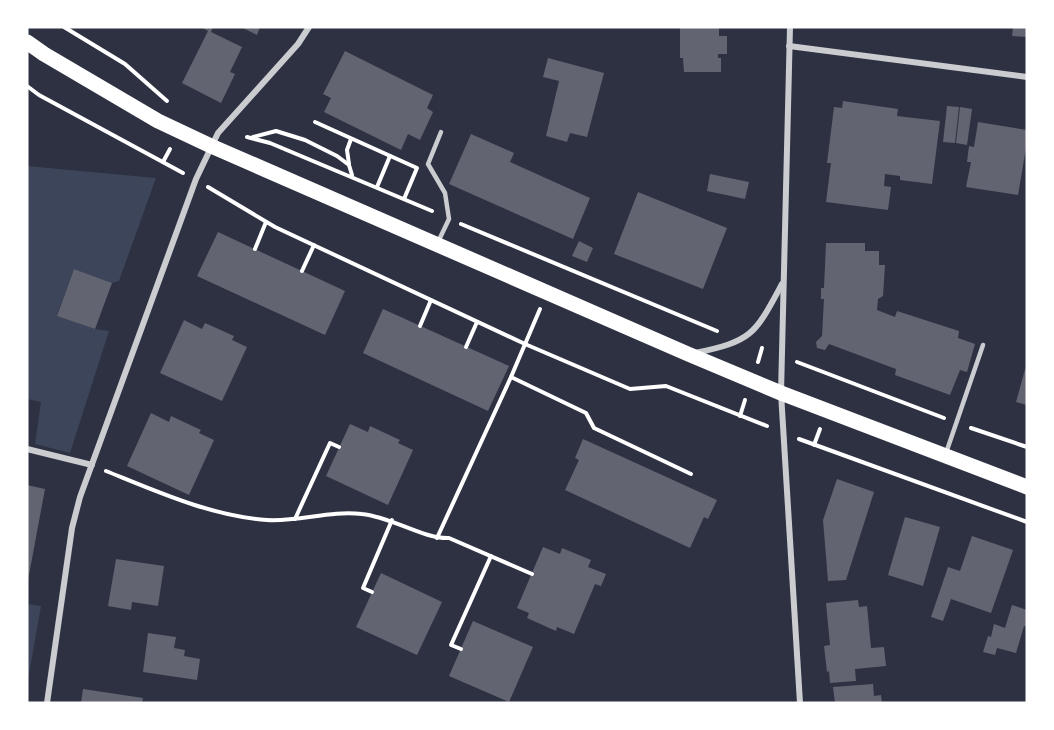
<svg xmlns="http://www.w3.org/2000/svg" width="1054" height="730" font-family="Overpass,sans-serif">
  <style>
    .green { fill: #3c4559 }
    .building { fill: #626471 }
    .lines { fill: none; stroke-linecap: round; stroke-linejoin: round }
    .path { stroke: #fff; stroke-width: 4 }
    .service { stroke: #caccd0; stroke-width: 4.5 }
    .minor { stroke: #caccd0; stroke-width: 6 }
    .primary { stroke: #fff; stroke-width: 15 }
  </style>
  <rect width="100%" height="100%" fill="#2d3142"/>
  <g class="green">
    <polygon points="27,166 156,178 119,281 112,283 74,269 57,315 95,329 109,331 70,453 35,444 41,402 27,399"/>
    <polygon points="27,604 41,606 27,686"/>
  </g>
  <g class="building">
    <polygon points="201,27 213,27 211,32 242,47 230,72 235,74 221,103 182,83 208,31"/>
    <polygon points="241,27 260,27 257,35"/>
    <polygon points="680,27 719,27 719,36 727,36 727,54 718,54 718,58 721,58 721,72 684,72 683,58 680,58"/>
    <polygon points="1013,27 1027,27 1027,37 1012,36"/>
    <polygon points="345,51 433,95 427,108 433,112 420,140 408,134 401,150 324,112 331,98 323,94"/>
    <polygon points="548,58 604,73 587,137 570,133 567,142 546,136 559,81 543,77"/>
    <polygon points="843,101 898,109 897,116 940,121 932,184 900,180 900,176 885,174 884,186 891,187 888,210 826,202 831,163 827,163 834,107 842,108"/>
    <polygon points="947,106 959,107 955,143 943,142"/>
    <polygon points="960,107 972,109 967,145 956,143"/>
    <polygon points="978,122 1027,130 1027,142 1018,195 966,187 971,162 967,162 969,146 974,147"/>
    <polygon points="471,134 514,153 510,162 590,198 573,239 449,184"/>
    <polygon points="710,174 749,182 745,199 707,191"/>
    <polygon points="638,192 727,228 703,289 614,254"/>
    <polygon points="218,232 345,291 325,335 197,276"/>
    <polygon points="579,241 593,248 587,262 572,256"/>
    <polygon points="826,243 865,243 865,251 879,251 879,265 885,265 883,296 878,299 877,310 895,317 897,311 959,331 958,338 975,344 967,372 960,370 950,395 895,375 896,369 829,344 825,350 817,348 816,342 822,336 824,299 821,299 821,288 824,288"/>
    <polygon points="74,269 112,283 95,329 57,316"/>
    <polygon points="383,309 509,366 488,411 363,353"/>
    <polygon points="184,320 202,329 205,323 234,336 232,340 247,347 222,401 160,373"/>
    <polygon points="1026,366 1027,366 1027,405 1016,402"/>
    <polygon points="151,413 169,422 171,416 201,430 199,433 214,440 189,495 127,466"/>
    <polygon points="350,424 368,432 370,426 400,440 398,443 413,450 388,505 326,476"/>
    <polygon points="583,439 717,500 708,519 704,517 690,548 565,490 579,460 575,458"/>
    <polygon points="837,479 874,492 846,580 828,581 823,520"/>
    <polygon points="27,485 45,489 28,580 27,580"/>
    <polygon points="905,517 940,527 923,586 888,575"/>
    <polygon points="972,536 1013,550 991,613 951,599 943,621 931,617 948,567 960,571"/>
    <polygon points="543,547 560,554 562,548 591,560 588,567 606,574 601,586 595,584 574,634 557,627 556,631 527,618 529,613 517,608"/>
    <polygon points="116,559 164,566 158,606 132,602 131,610 108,606"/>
    <polygon points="381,573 442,602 417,655 356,627"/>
    <polygon points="858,600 859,607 867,606 871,648 884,647 886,666 855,669 856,681 830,683 829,671 827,672 824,646 830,645 826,603"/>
    <polygon points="1012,605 1027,610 1027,627 1024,626 1016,653 997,648 995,655 983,652 988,636 991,637 994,624 1005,628"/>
    <polygon points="473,621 533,647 509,702 449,676"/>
    <polygon points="148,633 176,637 174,648 185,650 184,656 200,659 197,680 143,672"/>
    <polygon points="873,684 874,696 881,695 882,703 835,703 833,687"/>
    <polygon points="83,689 143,698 142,703 81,703"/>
  </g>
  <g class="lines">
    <g class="path">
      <polyline points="64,27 125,64 167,101"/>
      <polyline points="27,86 39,95 183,173"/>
      <polyline points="315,122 417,168 404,199"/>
      <polyline points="247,137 270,143 432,211"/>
      <polyline points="253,137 276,131 305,140 337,156 349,165 352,175"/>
      <polyline points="163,162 170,149"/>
      <polyline points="349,164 347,150 351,139"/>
      <polyline points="208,187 275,227 525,344 630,389 666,386 767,426"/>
      <polyline points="377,187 390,156"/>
      <polyline points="461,224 717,331"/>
      <polyline points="255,249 266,222"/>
      <polyline points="302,271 314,245"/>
      <polyline points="420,326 431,300"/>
      <polyline points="466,347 477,322"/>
      <polyline points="758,362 762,348"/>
      <polyline points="797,362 944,418"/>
      <polyline points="511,377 586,413 594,428 691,474"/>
      <polyline points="740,416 745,400"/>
      <polyline points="971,428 1027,447"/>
      <polyline points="799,439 1027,522"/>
      <polyline points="814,445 820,429"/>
      <path d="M106,471C158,492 211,516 267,520C299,522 330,510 362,514C392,517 423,539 449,538L532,574"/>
      <polyline points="295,519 330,443 339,447"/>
      <polyline points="437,538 511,377 540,309"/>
      <polyline points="372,592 363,588 392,520"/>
      <polyline points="461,649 451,645 491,556"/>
    </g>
    <g class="service">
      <polyline points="438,242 449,219 445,193 428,164 441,132"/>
      <polyline points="946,453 983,345"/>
    </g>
    <g class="minor">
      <polyline points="790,27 781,393 800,703"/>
      <polyline points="789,46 1027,77"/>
      <path d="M695,353C753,341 755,334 782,284"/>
      <polyline points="27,449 92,465"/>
      <polyline points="47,703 72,528 80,497 196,179 218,133 298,44 309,27"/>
    </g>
    <polyline class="primary" points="27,42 44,54 158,121 211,146 688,354 781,393 1027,487"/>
  </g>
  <rect width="1054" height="730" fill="none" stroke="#ffffff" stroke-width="57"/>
</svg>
